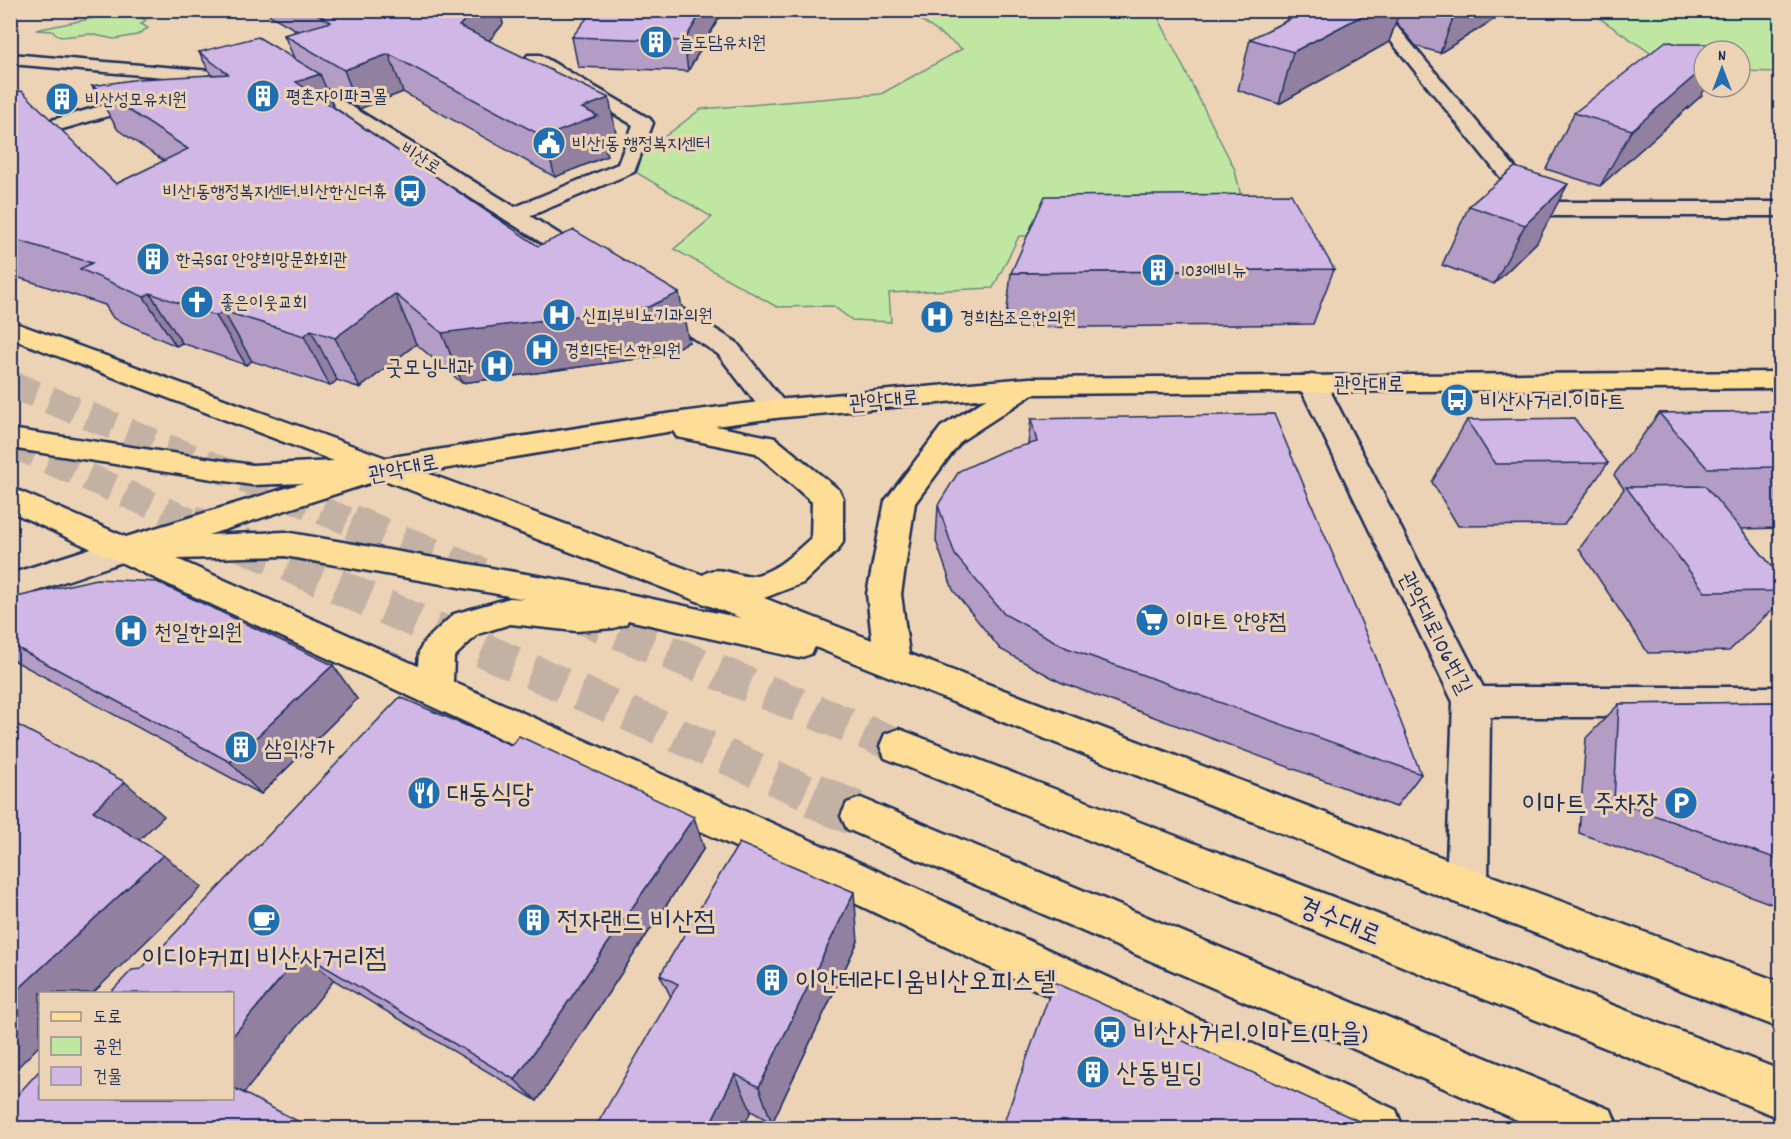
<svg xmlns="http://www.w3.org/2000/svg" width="1791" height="1139" font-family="Dekko,'Poor Story',sans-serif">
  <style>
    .green { fill: #c0e7a2; stroke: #6e8b80; stroke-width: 1.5 }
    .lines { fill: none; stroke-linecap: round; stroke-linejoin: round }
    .major-tunnel-far2 { stroke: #c3b2a4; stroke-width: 28; stroke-dasharray: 28 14; stroke-linecap: butt }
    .major-tunnel-far1 { stroke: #c3b2a4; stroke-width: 35; stroke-dasharray: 35 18; stroke-linecap: butt }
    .major-tunnel { stroke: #c3b2a4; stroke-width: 45; stroke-dasharray: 45 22; stroke-linecap: butt }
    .minor-casing { stroke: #1b2f5e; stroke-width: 5 }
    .major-casing { stroke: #1b2f5e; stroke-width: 5 }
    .minor { fill: #edd3b5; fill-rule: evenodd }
    .major { fill: #fedd96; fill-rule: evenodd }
    .wall { fill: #b49dc5; stroke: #1b2f5e; stroke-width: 1.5 }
    .shaded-wall { fill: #9280a0; stroke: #1b2f5e; stroke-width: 1.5 }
    .building { fill: #d1b7e5; stroke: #1b2f5e; stroke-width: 1.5 }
    .labels { text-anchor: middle; stroke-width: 6; stroke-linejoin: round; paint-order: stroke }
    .far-poi-label { font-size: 18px; fill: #1b2f5e; stroke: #edd3b5; text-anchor: start }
    .far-street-label { font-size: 18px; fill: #1b2f5e; stroke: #edd3b5 }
    .poi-label { font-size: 22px; fill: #1b2f5e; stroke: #edd3b5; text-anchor: start }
    .street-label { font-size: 22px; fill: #1b2f5e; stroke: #edd3b5 }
    .near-poi-label { font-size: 27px; fill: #1b2f5e; stroke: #edd3b5; text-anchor: start }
    .near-street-label { font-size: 27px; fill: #1b2f5e; stroke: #edd3b5 }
  </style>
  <rect width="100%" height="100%" fill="#edd3b5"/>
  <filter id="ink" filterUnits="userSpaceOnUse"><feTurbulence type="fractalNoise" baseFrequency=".0167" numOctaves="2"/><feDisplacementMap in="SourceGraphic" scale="12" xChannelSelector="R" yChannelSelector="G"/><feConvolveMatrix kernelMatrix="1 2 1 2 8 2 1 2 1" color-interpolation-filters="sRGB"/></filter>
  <g filter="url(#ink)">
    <g class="green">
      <polygon points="908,11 1155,11 1235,170 1250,236 1019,236 993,288 889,293 891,322 852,320 833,306 777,307 674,249 712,217 637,173 642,154 701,109 881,94 962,49"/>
      <polygon points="1589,11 1780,11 1780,72 1740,71 1740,51 1704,51 1674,69"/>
      <path d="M108,15C123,18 131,14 146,20L141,24L148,28L137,35L114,39L90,34L61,37L52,31L36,30Z"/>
    </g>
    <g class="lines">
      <g class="major-tunnel-far2">
        <polyline points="10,384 355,524"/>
        <polyline points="10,443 195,524"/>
      </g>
      <g class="major-tunnel-far1">
        <polyline points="191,522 816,796"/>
        <polyline points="351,522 481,575"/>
        <polyline points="570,612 899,746"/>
      </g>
      <polyline class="major-tunnel" points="813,795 861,816"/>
      <defs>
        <g id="minor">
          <polygon points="1366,10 1383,10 1544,202 1780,202 1780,216 1538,216 1530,214"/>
          <polygon points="10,54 224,72 275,62 281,63 515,207 618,164 633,125 528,63 525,59 528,55 540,55 650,119 653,123 634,172 530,216 598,258 602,263 598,268 590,270 582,268 272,73 224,82 10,64"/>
          <polygon points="150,92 157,94 159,98 157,102 10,144 10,132"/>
          <polygon points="647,291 656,293 736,342 785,403 789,409 785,415 775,418 765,415 718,354 638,303 635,298 638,293"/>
          <polygon points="1312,375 1322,377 1326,383 1483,687 1780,687 1780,717 1490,717 1488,887 1482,901 1467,907 1452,901 1446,887 1453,702 1298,383 1302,377"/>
          <polygon points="123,538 134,542 139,550 134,558 10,600 10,574"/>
        </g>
        <g id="major">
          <path d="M10,321L386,458L659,415L775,400L1029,378L1780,372V388L1033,394L961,441L915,503L901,594L909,654L1467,867L1780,982V1028L1467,907L815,647L811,654L799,658L628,620L626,624L614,628L576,631L510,624L478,634L454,657L453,682L830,849L1396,1110L1403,1128H1325L800,877L10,511V487L126,537L303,483L252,485L10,448V429L252,465L334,461L10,338ZM988,398L941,427L885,501L867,594L872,640L764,598L803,583L838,550L843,542V498L839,490L775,438L715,426L775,418ZM673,431L677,437L687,439L756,453L812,502L811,538C794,553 776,572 752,576C736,578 718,563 703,575L424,472ZM382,479L741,618L572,582L285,532L208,535ZM285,556L525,599L510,598L454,614L424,642L419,652L418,666L177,559Z"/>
          <polygon points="899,729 1780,1070 1780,1118 885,758 880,746 885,734"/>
          <polygon points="861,798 1611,1110 1618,1128 1536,1128 847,829 841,816 847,803"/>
        </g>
      </defs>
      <use href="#minor" class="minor-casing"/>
      <use href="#major" class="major-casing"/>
      <use href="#minor" class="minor"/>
      <use href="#major" class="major"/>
    </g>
    <g class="wall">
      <polygon points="261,10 500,10 503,24 489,41 617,138 604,143 607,156 555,177 403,92 359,109 326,88 334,107 538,246 689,342 659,356 462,383 416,344 360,388 337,380 330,386 252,361 246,365 182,343 176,346 113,318 105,305 10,275 10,79 19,91 116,184 164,161 118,130 92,86 211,75 199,52 294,58 284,35 298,31"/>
      <polygon points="1289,10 1509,10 1440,53 1416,46 1396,22 1389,42 1279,104 1238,90 1250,39 1286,21"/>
      <polygon points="719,18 688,71 578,67 572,37"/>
      <polygon points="1701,96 1600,186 1546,169 1574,113"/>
      <polygon points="1515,167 1537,242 1494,284 1442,265 1469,206"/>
      <polygon points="1334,269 1313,324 1005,328 1011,273"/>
      <polygon points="1780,411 1780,528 1741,529 1780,576 1780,602 1729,651 1648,653 1579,549 1624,489 1614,475 1659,413"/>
      <polygon points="1031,419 1421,774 1396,807 1060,682 1000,649 953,590 936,541 938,505 1028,444"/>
      <polygon points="1467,420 1608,463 1564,525 1458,526 1432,482"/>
      <polygon points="10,600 357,699 261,794 13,660 10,657"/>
      <polygon points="1780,702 1780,907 1579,833 1586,738 1619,704"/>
      <polygon points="704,848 537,1101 334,980 10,1128 141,969"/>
      <polygon points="858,941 772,1123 751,1111 671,997 660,975"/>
    </g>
    <g class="shaded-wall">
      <polygon points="474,10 500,10 503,24 470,63 459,26"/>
      <polygon points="703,10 718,10 719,18 688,71 684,41"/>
      <polygon points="1373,10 1400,10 1389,42 1279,104 1293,52"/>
      <polygon points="1456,10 1509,10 1440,53"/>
      <polygon points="389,54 403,92 359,109 344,70"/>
      <polygon points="1704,68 1704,87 1706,87 1701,96 1600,186 1632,130"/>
      <polygon points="320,74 338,117 296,82"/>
      <polygon points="10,79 38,122 10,130"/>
      <polygon points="609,98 617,138 604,143 607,156 555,177 544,137 582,108"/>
      <polygon points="1568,184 1537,242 1494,284 1525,225"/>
      <polygon points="150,293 182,343 176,346 144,297"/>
      <polygon points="679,293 689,342 659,356 462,383 442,333"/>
      <polygon points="395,294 416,344 360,388 335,338"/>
      <polygon points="223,311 252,361 246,365 216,316"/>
      <polygon points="311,330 337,380 330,386 304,336"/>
      <polygon points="333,665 357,699 261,794 230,762"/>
      <polygon points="125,782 164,816 135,844 93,811"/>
      <polygon points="694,817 704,848 537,1101 515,1080"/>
      <polygon points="163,855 202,887 93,993 40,993 40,1045 10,1075 10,997"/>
      <polygon points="854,892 858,941 772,1123 759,1087"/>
      <polygon points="302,953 334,980 244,1093 232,1087 232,1037"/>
      <polygon points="735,1074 751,1111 743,1128 708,1128"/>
    </g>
    <g class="building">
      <polygon points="310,10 474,10 459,26 609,98 582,108 598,116 544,137 389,54 344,70 284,35 331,22"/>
      <polygon points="593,10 703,10 684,41 572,37"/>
      <polygon points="1309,10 1373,10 1293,52 1250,39"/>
      <polygon points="258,37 320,74 296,82 538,246 574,230 679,293 648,307 442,333 395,294 335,338 311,330 304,336 223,311 216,316 150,293 144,297 80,269 92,263 10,238 10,93 22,91 116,184 188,149 92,86 139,79 228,74 199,52"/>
      <polygon points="1666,41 1678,44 1731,44 1724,51 1704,51 1704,68 1632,130 1574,113"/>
      <polygon points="1515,167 1568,184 1525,225 1469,206"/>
      <polygon points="1291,194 1334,269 1011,273 1045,196"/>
      <polygon points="1780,411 1780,467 1707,468 1659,413"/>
      <polygon points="1274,414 1375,655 1421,774 1067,648 1004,614 955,555 938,505 959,471 1003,451 1037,442 1031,419"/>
      <polygon points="1574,418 1608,463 1495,464 1467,420"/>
      <polygon points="1705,486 1780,576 1780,591 1705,592 1626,487"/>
      <polygon points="96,579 157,582 333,665 230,762 10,644 10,600 12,598"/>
      <polygon points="400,697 511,745 519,736 694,817 515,1080 302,953 232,1037 232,993 110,993 132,970 141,969"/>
      <polygon points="1780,702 1780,860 1614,801 1619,704"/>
      <polygon points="10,721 125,782 93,811 163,855 10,997"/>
      <polygon points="739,843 854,892 759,1087 735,1074 708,1128 595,1128 678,984 660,975"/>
      <polygon points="1054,982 1374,1128 1002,1128"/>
      <polygon points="40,1070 40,1098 232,1098 232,1087 311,1128 10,1128 10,1103"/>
    </g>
  </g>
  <defs>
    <symbol id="building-disc" viewBox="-11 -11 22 22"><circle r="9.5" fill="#1f6fb2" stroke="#edd3b5"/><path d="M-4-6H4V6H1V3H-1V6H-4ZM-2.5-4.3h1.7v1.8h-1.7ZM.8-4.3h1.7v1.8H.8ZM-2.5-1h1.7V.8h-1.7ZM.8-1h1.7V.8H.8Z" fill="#fff"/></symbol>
    <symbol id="civic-disc" viewBox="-11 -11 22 22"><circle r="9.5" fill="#1f6fb2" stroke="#edd3b5"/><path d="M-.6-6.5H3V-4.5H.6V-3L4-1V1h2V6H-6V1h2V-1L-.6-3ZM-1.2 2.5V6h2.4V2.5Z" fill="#fff"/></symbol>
    <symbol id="bus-disc" viewBox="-11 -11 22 22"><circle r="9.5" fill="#1f6fb2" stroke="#edd3b5"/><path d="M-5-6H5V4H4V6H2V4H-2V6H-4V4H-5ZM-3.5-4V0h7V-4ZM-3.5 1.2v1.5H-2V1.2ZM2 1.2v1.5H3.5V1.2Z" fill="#fff"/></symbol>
    <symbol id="church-disc" viewBox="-11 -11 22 22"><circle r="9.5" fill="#1f6fb2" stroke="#edd3b5"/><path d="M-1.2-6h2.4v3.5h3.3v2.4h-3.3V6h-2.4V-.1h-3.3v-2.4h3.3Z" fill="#fff"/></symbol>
    <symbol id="hospital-disc" viewBox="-11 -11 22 22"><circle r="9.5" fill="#1f6fb2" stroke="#edd3b5"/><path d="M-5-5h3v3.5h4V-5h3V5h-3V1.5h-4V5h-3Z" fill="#fff"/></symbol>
    <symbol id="supermarket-disc" viewBox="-11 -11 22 22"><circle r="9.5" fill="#1f6fb2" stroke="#edd3b5"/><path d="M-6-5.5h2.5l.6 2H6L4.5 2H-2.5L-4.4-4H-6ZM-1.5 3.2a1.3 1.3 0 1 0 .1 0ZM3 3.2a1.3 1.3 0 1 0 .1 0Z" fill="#fff"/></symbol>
    <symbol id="restaurant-disc" viewBox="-11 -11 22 22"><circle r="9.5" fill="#1f6fb2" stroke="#edd3b5"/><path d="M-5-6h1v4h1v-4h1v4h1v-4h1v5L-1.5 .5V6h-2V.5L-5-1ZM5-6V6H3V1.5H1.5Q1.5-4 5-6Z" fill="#fff"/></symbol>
    <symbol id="parking-disc" viewBox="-11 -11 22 22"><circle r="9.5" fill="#1f6fb2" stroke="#edd3b5"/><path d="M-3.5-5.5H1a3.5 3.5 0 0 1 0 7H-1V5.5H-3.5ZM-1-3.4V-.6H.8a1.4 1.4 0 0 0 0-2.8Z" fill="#fff"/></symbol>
    <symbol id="cafe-disc" viewBox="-11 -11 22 22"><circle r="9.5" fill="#1f6fb2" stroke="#edd3b5"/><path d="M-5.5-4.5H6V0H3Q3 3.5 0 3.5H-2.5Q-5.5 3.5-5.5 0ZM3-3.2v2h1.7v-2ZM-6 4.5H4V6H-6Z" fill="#fff"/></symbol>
  </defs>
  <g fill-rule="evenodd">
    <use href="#building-disc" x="637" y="23" width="38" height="38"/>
    <use href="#building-disc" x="244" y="77" width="38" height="38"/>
    <use href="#building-disc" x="43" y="80" width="38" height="38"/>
    <use href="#civic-disc" x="530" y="124" width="38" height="38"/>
    <use href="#bus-disc" x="391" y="172" width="38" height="38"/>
    <use href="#building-disc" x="134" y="240" width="38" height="38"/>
    <use href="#building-disc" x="1139" y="251" width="38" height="38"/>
    <use href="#church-disc" x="178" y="283" width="38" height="38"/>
    <use href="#hospital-disc" x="540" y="296" width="38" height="38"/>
    <use href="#hospital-disc" x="918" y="298" width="38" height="38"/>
    <use href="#hospital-disc" x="523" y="331" width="38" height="38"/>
    <use href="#hospital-disc" x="478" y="347" width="38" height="38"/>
    <use href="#bus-disc" x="1438" y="381" width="38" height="38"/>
    <use href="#supermarket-disc" x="1133" y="601" width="38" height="38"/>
    <use href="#hospital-disc" x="112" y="612" width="38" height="38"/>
    <use href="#building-disc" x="222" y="728" width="38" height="38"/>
    <use href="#restaurant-disc" x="405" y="774" width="38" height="38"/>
    <use href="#parking-disc" x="1662" y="784" width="38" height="38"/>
    <use href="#cafe-disc" x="245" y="901" width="38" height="38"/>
    <use href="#building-disc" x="515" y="901" width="38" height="38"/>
    <use href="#building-disc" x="753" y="961" width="38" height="38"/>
    <use href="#bus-disc" x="1091" y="1013" width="38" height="38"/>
    <use href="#building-disc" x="1074" y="1053" width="38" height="38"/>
  </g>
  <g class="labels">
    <g class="far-poi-label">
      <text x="679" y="48">늘도담유치원</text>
      <text x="286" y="102">평촌자이파크몰</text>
      <text x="85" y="105">비산성모유치원</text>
      <text x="572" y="149">비산1동 행정복지센터</text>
      <text x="387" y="197" text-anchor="end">비산1동행정복지센터.비산한신더휴</text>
      <text x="176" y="265">한국SGI 안양희망문화회관</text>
      <text x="1181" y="276">103에비뉴</text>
      <text x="220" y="308">좋은이웃교회</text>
      <text x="582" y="321">신피부비뇨기과의원</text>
      <text x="960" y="323">경희참조은한의원</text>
      <text x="565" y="356">경희닥터스한의원</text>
    </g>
    <g class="far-street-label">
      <text transform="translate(421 158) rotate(32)" y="6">비산로</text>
    </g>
    <g class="poi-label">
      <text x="474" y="374" text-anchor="end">굿모닝내과</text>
      <text x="1480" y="408">비산사거리.이마트</text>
      <text x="1175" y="628">이마트 안양점</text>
      <text x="154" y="639">천일한의원</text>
      <text x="264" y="755">삼익상가</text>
    </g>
    <g class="street-label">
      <text x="1369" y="391">관악대로</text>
      <text transform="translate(884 399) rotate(-5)" y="8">관악대로</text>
      <text transform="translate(403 467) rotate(-11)" y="8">관악대로</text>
      <text transform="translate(1437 632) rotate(63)" y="8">관악대로106번길</text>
    </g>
    <g class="near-poi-label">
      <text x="447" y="802">대동식당</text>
      <text x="1658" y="812" text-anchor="end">이마트 주차장</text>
      <text x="557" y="929">전자랜드 비산점</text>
      <text x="264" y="966" text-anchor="middle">이디야커피 비산사거리점</text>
      <text x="795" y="989">이안테라디움비산오피스텔</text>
      <text x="1133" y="1041">비산사거리.이마트(마을)</text>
      <text x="1116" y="1081">산동빌딩</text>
    </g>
    <g class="near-street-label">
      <text transform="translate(1340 920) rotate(22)" y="9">경수대로</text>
    </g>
  </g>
  <rect width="1791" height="1139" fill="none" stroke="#edd3b5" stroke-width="36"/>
  <rect x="18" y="18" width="1755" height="1103" fill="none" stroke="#1b2f5e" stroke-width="2" filter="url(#ink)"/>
  <rect x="39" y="992" width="195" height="108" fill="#edd3b5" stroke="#999192" stroke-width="1.5"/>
  <rect x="51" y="1012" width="30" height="9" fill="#fedd96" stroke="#999192" stroke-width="1.5"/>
  <text x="93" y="1022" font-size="18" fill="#1b2f5e">도로</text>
  <rect x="51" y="1037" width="30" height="18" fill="#c0e7a2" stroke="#999192" stroke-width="1.5"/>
  <text x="93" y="1052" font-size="18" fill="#1b2f5e">공원</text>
  <rect x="51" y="1067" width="30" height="18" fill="#d1b7e5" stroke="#999192" stroke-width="1.5"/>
  <text x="93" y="1082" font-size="18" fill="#1b2f5e">건물</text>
  <g transform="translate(1722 69)"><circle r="28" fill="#edd3b5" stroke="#999192" stroke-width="1.5"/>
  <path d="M0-4.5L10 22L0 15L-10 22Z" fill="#1f6fb2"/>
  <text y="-9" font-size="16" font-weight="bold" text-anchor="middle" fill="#1b2f5e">N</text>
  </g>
</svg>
